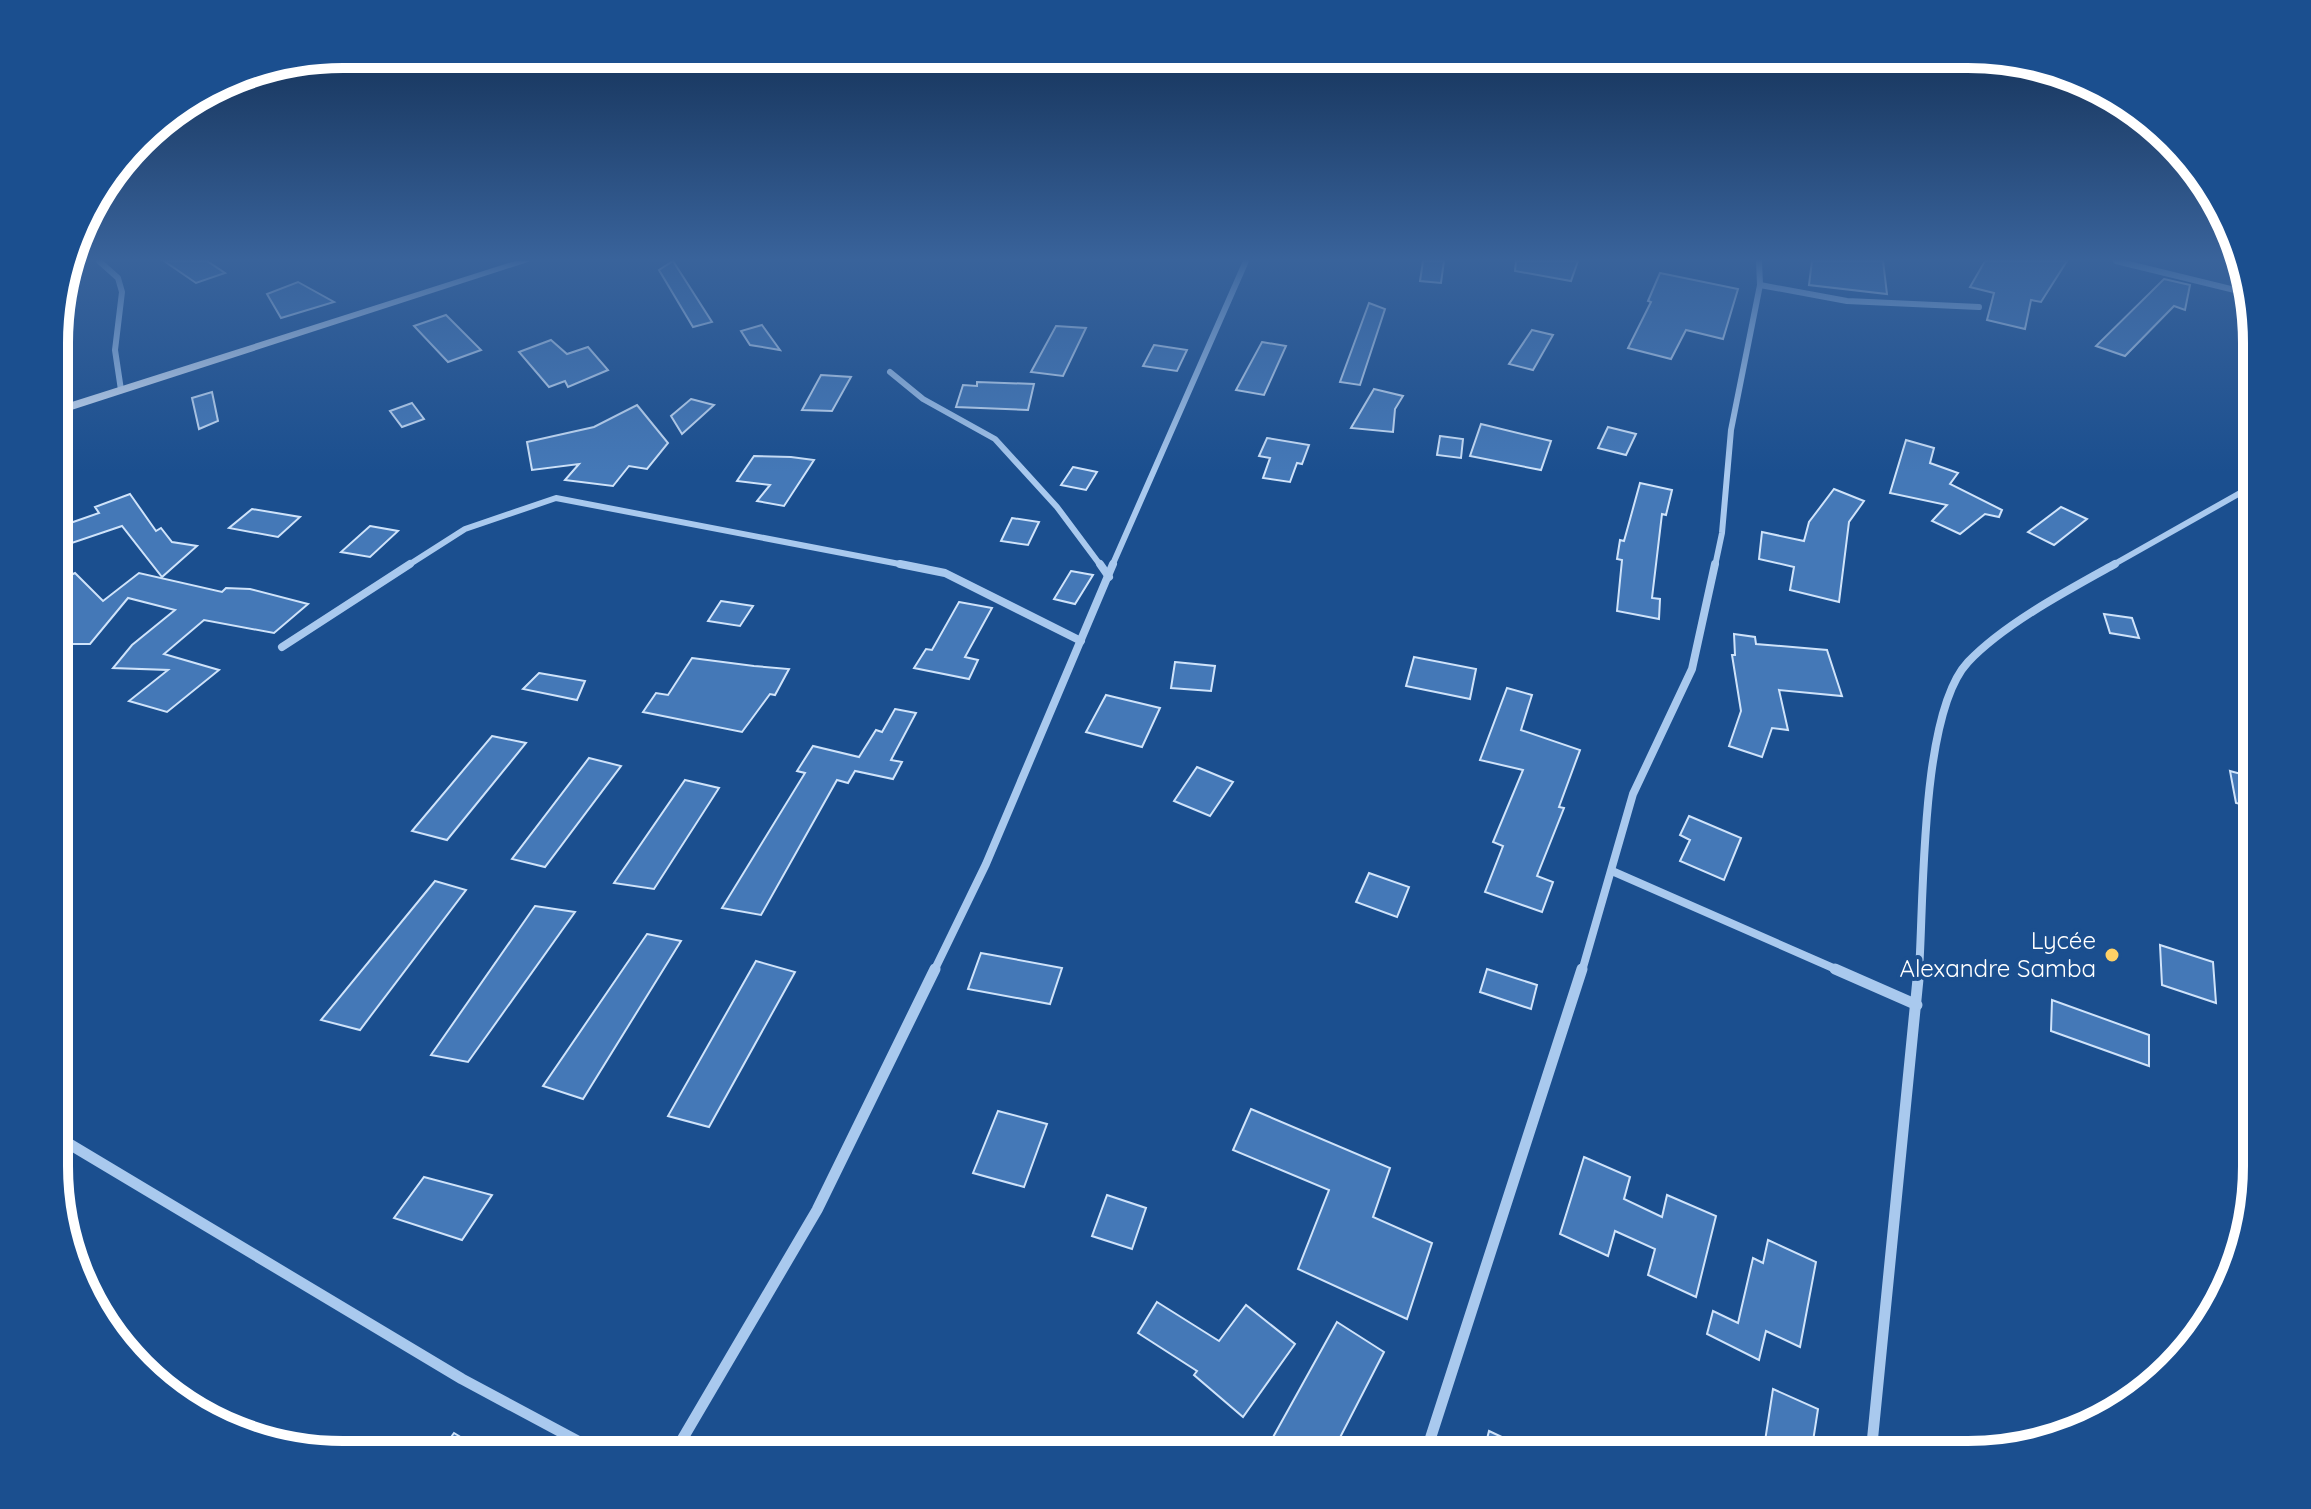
<svg xmlns="http://www.w3.org/2000/svg" width="2311" height="1509" font-family="Quicksand,sans-serif">
  <style>
    .building { fill: #4478b7; stroke: #cfe3fa; stroke-width: 2 }
    .lines { fill: none; stroke-linecap: round; stroke-linejoin: round }
    .street-far2 { stroke: #a9c9ee; stroke-width: 6 }
    .street-far1 { stroke: #a9c9ee; stroke-width: 8 }
    .street { stroke: #a9c9ee; stroke-width: 11 }
    .secondary { fill: #d6e6fa; fill-rule: evenodd }
    .poi-dot { fill: #ffd166; stroke: #1b4f8f; stroke-width: 3 }
    .labels { text-anchor: middle; stroke-width: 8; stroke-linejoin: round; paint-order: stroke }
    .poi-label { font-size: 24px; fill: #fff; stroke: #1b4f8f; text-anchor: end }
    .rim { fill: none; stroke: #fff; stroke-width: 10 }
  </style>
  <rect width="100%" height="100%" fill="#1b4f8f"/>
  <g class="building">
    <polygon points="164,261 207,261 225,273 196,283"/>
    <polygon points="673,261 712,322 693,327 659,270"/>
    <polygon points="1423,261 1444,261 1441,283 1420,281"/>
    <polygon points="1516,261 1578,261 1571,281 1515,271"/>
    <polygon points="1812,261 1883,261 1887,294 1809,285"/>
    <polygon points="1985,261 2067,261 2041,302 2031,300 2025,329 1987,320 1994,293 1970,287"/>
    <polygon points="1660,273 1738,289 1723,339 1686,330 1671,359 1628,348 1651,302 1648,301"/>
    <polygon points="2164,279 2190,285 2185,310 2174,306 2125,356 2096,346"/>
    <polygon points="298,282 334,302 281,318 267,294"/>
    <polygon points="1369,303 1385,309 1360,385 1340,382"/>
    <polygon points="446,315 481,350 448,362 414,326"/>
    <polygon points="762,325 780,350 750,345 741,331"/>
    <polygon points="1056,326 1086,328 1063,376 1031,372"/>
    <polygon points="1532,330 1553,335 1533,370 1509,364"/>
    <polygon points="551,340 567,354 588,347 608,370 568,387 565,381 549,387 519,352"/>
    <polygon points="1262,342 1286,346 1264,395 1236,390"/>
    <polygon points="1154,345 1187,350 1177,371 1143,366"/>
    <polygon points="821,375 851,377 832,411 802,410"/>
    <polygon points="977,382 1034,384 1028,410 956,407 963,385 977,386"/>
    <polygon points="1374,389 1403,396 1395,409 1393,432 1351,428"/>
    <polygon points="212,392 218,421 199,429 192,398"/>
    <polygon points="691,399 714,405 682,434 671,416"/>
    <polygon points="412,403 424,419 402,427 390,411"/>
    <polygon points="637,405 668,443 647,469 629,466 613,486 565,480 579,464 532,470 527,442 594,427"/>
    <polygon points="1481,424 1551,441 1541,470 1470,456"/>
    <polygon points="1608,427 1636,434 1626,455 1598,448"/>
    <polygon points="1440,436 1463,439 1461,458 1437,455"/>
    <polygon points="1267,438 1309,445 1302,464 1297,463 1290,482 1263,478 1270,458 1259,456"/>
    <polygon points="1906,440 1934,448 1930,463 1958,473 1950,484 2002,510 1999,517 1985,514 1960,534 1932,521 1947,505 1890,493"/>
    <polygon points="754,456 791,457 814,460 784,506 757,501 770,485 737,481"/>
    <polygon points="1073,467 1097,472 1086,490 1061,485"/>
    <polygon points="1640,483 1672,490 1666,515 1662,514 1652,598 1660,599 1659,619 1617,611 1622,560 1617,559 1620,540 1624,541"/>
    <polygon points="1834,489 1864,501 1849,522 1839,602 1790,590 1794,567 1759,559 1762,532 1804,541 1809,522"/>
    <polygon points="130,494 156,531 161,528 172,542 197,546 162,577 122,526 60,547 56,528 99,513 95,507"/>
    <polygon points="2061,507 2087,519 2054,545 2028,532"/>
    <polygon points="252,509 300,517 278,537 229,528"/>
    <polygon points="1012,518 1039,522 1028,545 1001,541"/>
    <polygon points="370,526 398,531 370,557 341,552"/>
    <polygon points="1071,571 1093,575 1075,604 1054,599"/>
    <polygon points="75,573 103,601 139,573 222,592 226,588 250,589 308,604 274,633 204,620 164,654 219,670 167,712 129,701 168,670 113,668 132,645 175,610 128,598 90,644 56,644 56,582"/>
    <polygon points="721,601 753,606 740,626 708,621"/>
    <polygon points="959,602 992,608 965,657 978,660 969,679 914,668 926,649 932,650"/>
    <polygon points="2104,614 2132,618 2139,638 2110,633"/>
    <polygon points="1734,634 1755,637 1756,644 1827,650 1842,696 1779,690 1788,730 1772,728 1762,757 1729,746 1741,711 1732,655 1735,655"/>
    <polygon points="1414,657 1476,669 1470,699 1406,686"/>
    <polygon points="692,658 754,666 789,669 775,695 770,694 742,732 643,712 656,693 668,695"/>
    <polygon points="1175,662 1215,666 1211,691 1171,688"/>
    <polygon points="539,673 585,681 577,700 523,689"/>
    <polygon points="1507,688 1532,695 1521,730 1580,750 1559,807 1564,808 1537,876 1553,882 1542,912 1485,892 1503,846 1493,842 1523,770 1480,760"/>
    <polygon points="1106,695 1160,708 1142,747 1086,732"/>
    <polygon points="895,709 916,713 891,760 902,762 893,779 855,771 848,783 837,780 761,915 722,908 805,773 797,771 813,746 859,757 876,730 882,732"/>
    <polygon points="492,736 526,743 447,840 412,831"/>
    <polygon points="589,758 621,766 545,867 512,859"/>
    <polygon points="1197,767 1233,782 1210,816 1174,801"/>
    <polygon points="2230,771 2256,778 2256,808 2236,803"/>
    <polygon points="685,780 719,788 654,889 614,883"/>
    <polygon points="1689,816 1741,838 1724,880 1680,861 1690,840 1680,835"/>
    <polygon points="1369,873 1409,887 1397,917 1356,902"/>
    <polygon points="435,881 466,890 360,1030 321,1020"/>
    <polygon points="535,906 575,912 468,1062 431,1055"/>
    <polygon points="647,934 681,941 583,1099 543,1086"/>
    <polygon points="2160,945 2213,962 2216,1003 2162,985"/>
    <polygon points="981,953 1062,968 1050,1004 968,989"/>
    <polygon points="756,961 795,972 709,1127 668,1116"/>
    <polygon points="1487,969 1537,985 1531,1009 1480,992"/>
    <polygon points="2052,1000 2149,1035 2149,1066 2051,1031"/>
    <polygon points="1251,1109 1390,1168 1373,1217 1432,1243 1407,1319 1298,1269 1329,1190 1233,1150"/>
    <polygon points="998,1111 1047,1124 1024,1187 973,1173"/>
    <polygon points="1584,1157 1630,1177 1624,1199 1662,1217 1667,1195 1716,1216 1696,1297 1648,1275 1655,1249 1615,1231 1608,1256 1560,1234"/>
    <polygon points="424,1177 492,1195 462,1240 394,1218"/>
    <polygon points="1107,1195 1146,1208 1132,1249 1092,1236"/>
    <polygon points="1768,1240 1816,1262 1800,1347 1766,1331 1759,1360 1707,1334 1713,1311 1738,1323 1753,1258 1763,1263"/>
    <polygon points="1157,1302 1219,1341 1246,1305 1295,1344 1243,1417 1194,1375 1197,1371 1138,1333"/>
    <polygon points="1337,1322 1384,1352 1331,1455 1295,1455 1272,1439"/>
    <polygon points="1773,1389 1818,1409 1811,1454 1763,1454"/>
    <polygon points="1489,1431 1540,1455 1483,1455"/>
    <polygon points="454,1433 490,1455 438,1455"/>
  </g>
  <g class="lines">
    <g class="street-far2">
      <polyline points="99,261 118,278 122,292 115,350 121,390"/>
      <polyline points="2116,261 2247,293"/>
      <polyline points="1760,285 1847,301 1979,307"/>
      <polyline points="890,372 923,399 995,439 1057,507 1101,566"/>
      <polyline points="407,566 465,529 556,498 910,566"/>
      <polyline points="1112,566 1246,261"/>
      <polyline points="1715,566 1722,533 1731,430 1760,285 1759,261"/>
      <polyline points="2111,566 2256,484"/>
    </g>
    <g class="street-far1">
      <polyline points="900,564 945,573 1081,641"/>
      <polyline points="1100,564 1109,577"/>
      <polyline points="282,647 410,564"/>
      <polyline points="1612,871 1840,971"/>
      <polyline points="934,971 986,864 1113,564"/>
      <polyline points="1582,971 1633,794 1692,669 1715,564"/>
      <path d="M1919,971C1924,899 1920,713 1968,662C2004,624 2068,590 2115,564"/>
    </g>
    <g class="street">
      <polyline points="1835,969 1917,1005"/>
      <polyline points="56,1136 462,1379 604,1455"/>
      <polyline points="1871,1454 1919,969"/>
      <polyline points="673,1455 817,1210 935,969"/>
      <polyline points="1425,1455 1582,969"/>
    </g>
    <polygon class="secondary" points="515,261 531,261 56,415 56,407"/>
  </g>
  <linearGradient id="sky" x2="0" y2="1"><stop stop-color="#0f2b4f"/><stop offset="0.55" stop-color="#39639b"/><stop offset="1" stop-color="#39639b" stop-opacity="0"/></linearGradient>
  <rect width="2311" height="472" fill="url(#sky)"/>
  <circle class="poi-dot" cx="2112" cy="955" r="8"/>
  <g class="labels">
    <g class="poi-label">
      <text x="2096" y="949">Lycée<tspan x="2096" dy="28">Alexandre Samba</tspan></text>
    </g>
  </g>
  <path d="M0 0H2311V1509H0ZM343 68H1968A275 275 0 0 1 2243 343V1166A275 275 0 0 1 1968 1441H343A275 275 0 0 1 68 1166V343A275 275 0 0 1 343 68Z" fill="#1b4f8f" fill-rule="evenodd"/>
  <path class="rim" d="M343 68H1968A275 275 0 0 1 2243 343V1166A275 275 0 0 1 1968 1441H343A275 275 0 0 1 68 1166V343A275 275 0 0 1 343 68Z"/>
</svg>
